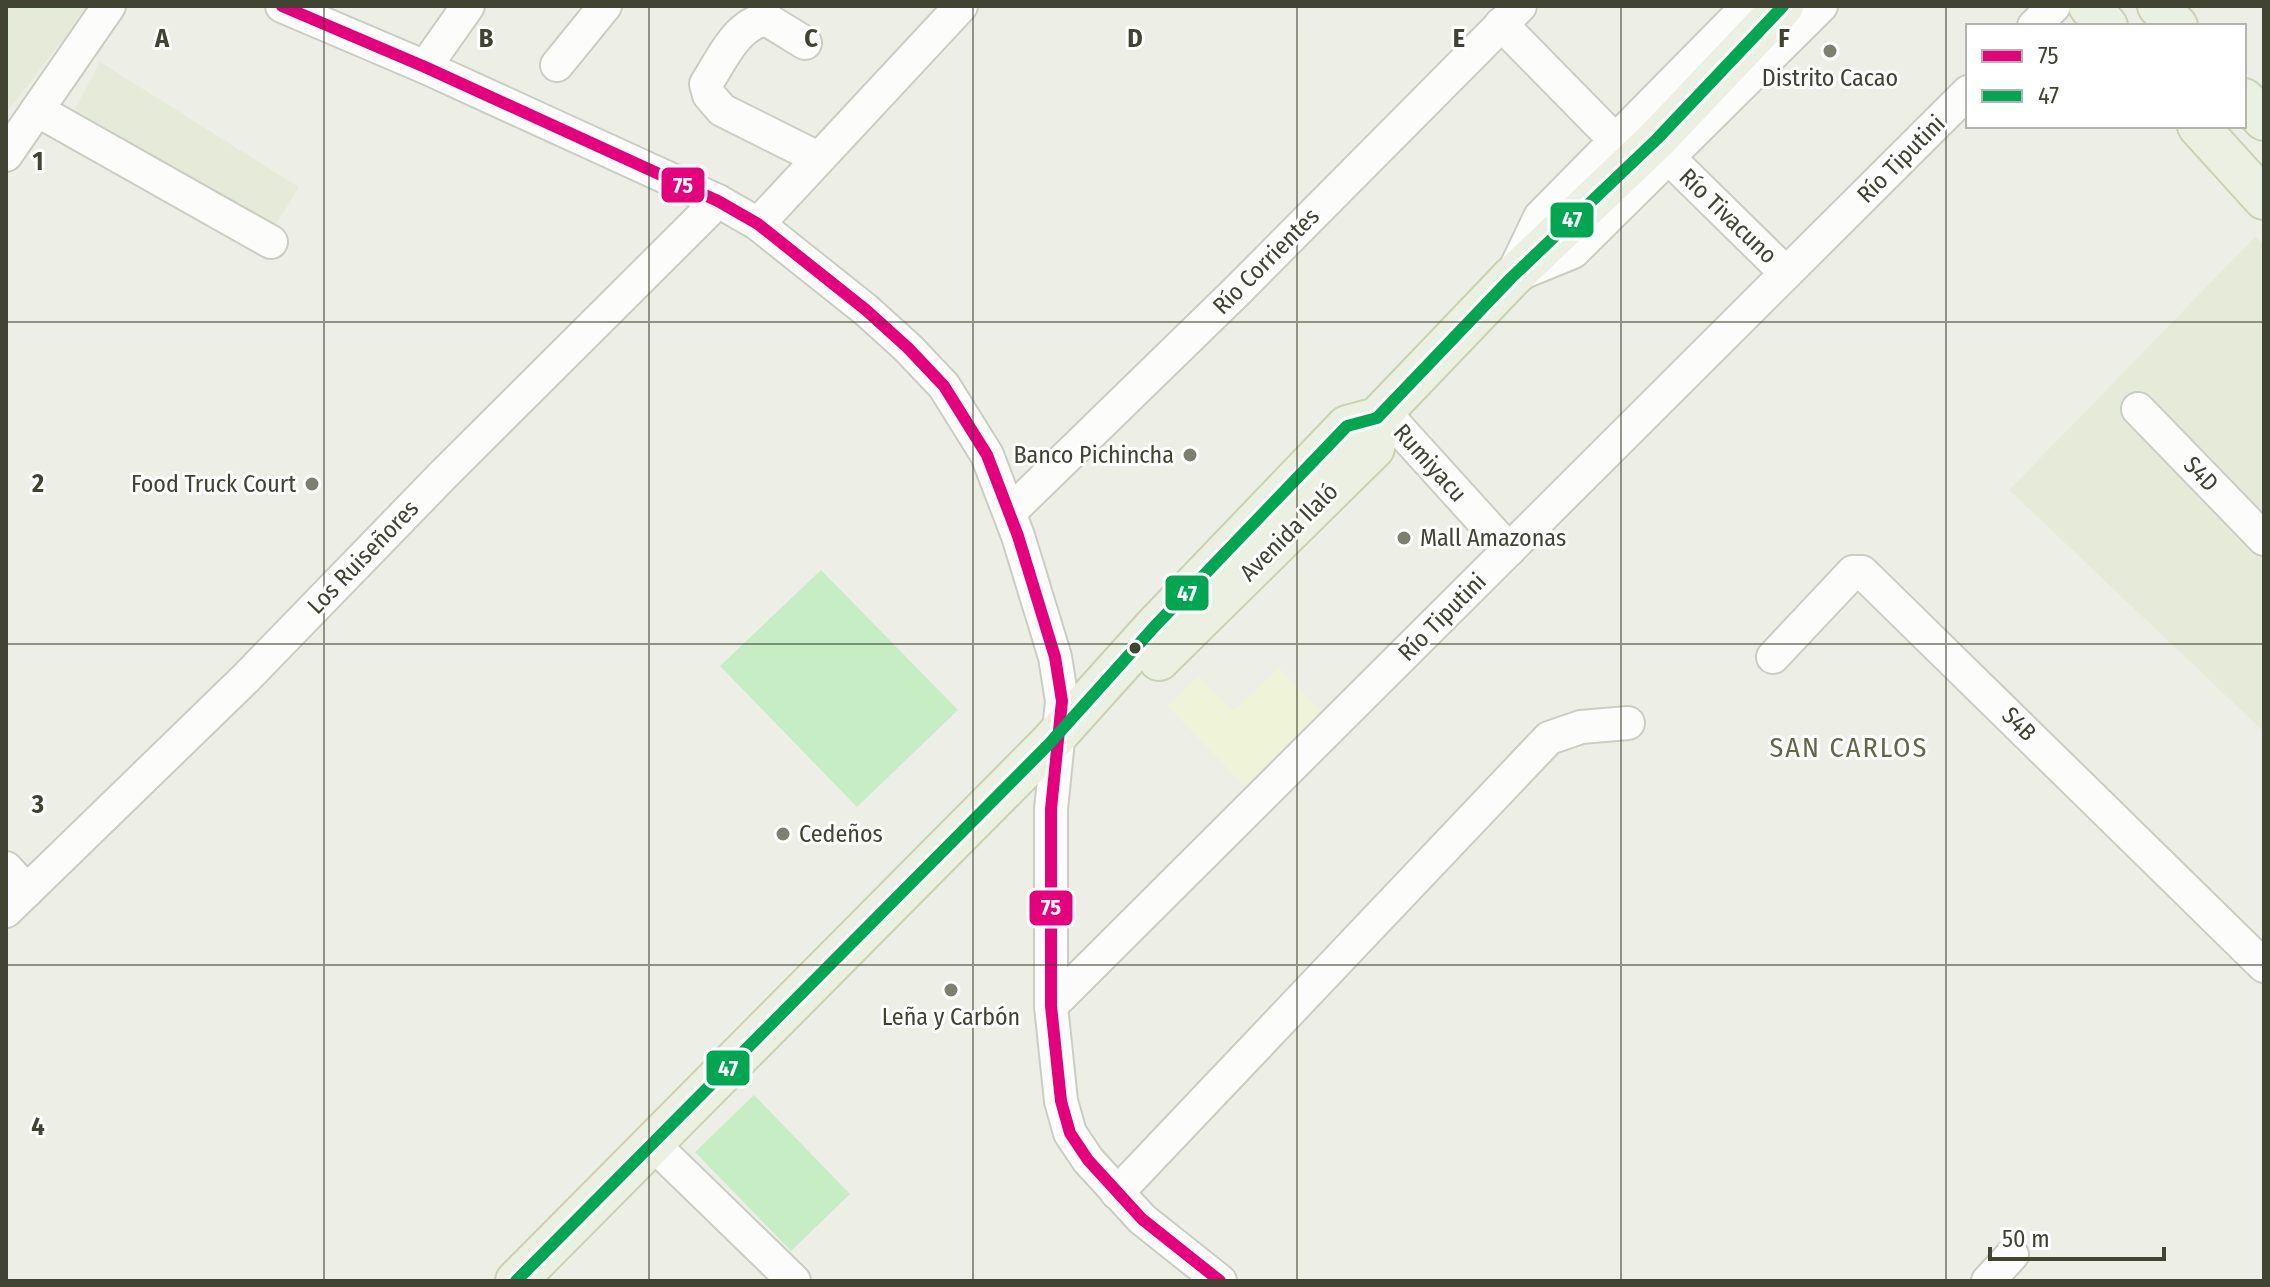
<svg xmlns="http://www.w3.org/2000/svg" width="2270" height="1287" font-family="'Fira Sans Condensed',sans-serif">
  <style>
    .residential { fill: #e6ebd9 }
    .commercial { fill: #eff3d7 }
    .green { fill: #c6edc4 }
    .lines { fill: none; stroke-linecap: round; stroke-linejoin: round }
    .minor-casing { stroke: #cbcdc3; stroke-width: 36 }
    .major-casing { stroke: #c9d2b2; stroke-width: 44 }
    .minor { stroke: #fcfdfb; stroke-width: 32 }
    .major { stroke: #ebf0e2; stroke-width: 40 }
    .bus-1-casing { stroke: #fff; stroke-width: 18 }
    .bus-2-casing { stroke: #fff; stroke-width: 18 }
    .bus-1 { stroke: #e5007d; stroke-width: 12 }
    .bus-2 { stroke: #00a651; stroke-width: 12 }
    .grid { fill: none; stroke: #414432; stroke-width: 2; stroke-opacity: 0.55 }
    .poi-dot { fill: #7d8071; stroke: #fff; stroke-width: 3 }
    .bus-dot { fill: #414432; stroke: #fff; stroke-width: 3 }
    .labels { text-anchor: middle; stroke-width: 6; stroke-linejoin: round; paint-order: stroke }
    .poi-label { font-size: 24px; fill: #414432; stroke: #fff }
    .street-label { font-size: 24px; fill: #414432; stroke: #fff }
    .quarter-label { font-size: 28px; letter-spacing: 2px; fill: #626849; stroke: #fff }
    .grid-label { font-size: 26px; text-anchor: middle; font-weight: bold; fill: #414432; stroke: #fff; stroke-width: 6; stroke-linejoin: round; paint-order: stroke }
    .line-badge { stroke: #fff; stroke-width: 3 }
    .badge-label { font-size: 22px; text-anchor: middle; font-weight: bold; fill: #fff }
  </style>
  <rect width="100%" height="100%" fill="#edefe6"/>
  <g class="residential">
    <polygon points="6,6 90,6 6,113"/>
    <polygon points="100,62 299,187 261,249 62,133"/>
    <polygon points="2256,236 2264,245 2264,732 2009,490"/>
  </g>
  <polygon class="commercial" points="1279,668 1323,713 1246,787 1167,706 1198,676 1233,711"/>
  <g class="green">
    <polygon points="821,570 958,710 857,807 720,666"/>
    <polygon points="754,1095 850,1194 791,1251 695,1152"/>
  </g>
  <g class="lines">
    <defs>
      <g id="minor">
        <polyline points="282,6 425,67 718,201 758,224 866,310 908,348 944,386 987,455 1018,536 1055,657 1062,701 1051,809 1051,1006 1061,1101 1070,1133 1088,1160 1142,1219 1220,1281"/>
        <polyline points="1501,24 1615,140"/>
        <polyline points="2034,26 2054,6"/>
        <path d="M805,43L766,19C736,25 722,59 706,84L709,95L722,110L818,158"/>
        <polyline points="557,65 605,6"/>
        <polyline points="425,67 468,6"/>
        <polyline points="37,110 271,242"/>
        <polyline points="6,155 109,6"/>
        <polyline points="1669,158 1786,273"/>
        <polyline points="758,224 961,6"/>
        <polyline points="1517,265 1540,217 1748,6"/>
        <polyline points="1524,272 1573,252 1821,6"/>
        <polyline points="2138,409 2264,539"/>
        <polyline points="1383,411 1509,550"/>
        <polyline points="1010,512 1236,292 1520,6"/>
        <polyline points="1773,657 1853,572 1862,572 2264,966"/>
        <polyline points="6,868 27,891"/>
        <polyline points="6,911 245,679 443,475 718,201"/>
        <polyline points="1051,1006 1968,92"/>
        <polyline points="653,1144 794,1281"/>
        <polyline points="1117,1193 1549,738 1581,727 1628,723"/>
        <polyline points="1988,1281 2012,1255"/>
      </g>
      <g id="major">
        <polyline points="2089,6 2107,26"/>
        <polyline points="2158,6 2177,26"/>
        <polyline points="2244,99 2264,120"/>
        <polyline points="2198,126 2264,199"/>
        <polyline points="1159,660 1374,448 1377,418"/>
        <polyline points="516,1281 1049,744 1155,626 1347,426 1377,418 1511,278 1657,139 1783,6"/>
      </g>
    </defs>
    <use href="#minor" class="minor-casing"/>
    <use href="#major" class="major-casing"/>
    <use href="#minor" class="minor"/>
    <use href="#major" class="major"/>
    <defs>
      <polyline id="bus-1" points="282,6 425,67 718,201 758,224 866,310 908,348 944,386 987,455 1018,536 1055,657 1062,701 1051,809 1051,1006 1061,1101 1070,1133 1088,1160 1142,1219 1220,1281"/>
      <polyline id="bus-2" points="516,1281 1049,744 1155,626 1347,426 1377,418 1511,278 1657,139 1783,6"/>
    </defs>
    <use href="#bus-1" class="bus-1-casing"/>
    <use href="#bus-2" class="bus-2-casing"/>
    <use href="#bus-1" class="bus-1"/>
    <use href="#bus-2" class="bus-2"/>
  </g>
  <path class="grid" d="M324,6V1281M649,6V1281M973,6V1281M1297,6V1281M1621,6V1281M1946,6V1281M6,322H2264M6,644H2264M6,965H2264"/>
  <g class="poi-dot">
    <circle cx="1830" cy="51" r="8"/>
    <circle cx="1190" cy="455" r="8"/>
    <circle cx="312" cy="484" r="8"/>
    <circle cx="1404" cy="538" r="8"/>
    <circle cx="783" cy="834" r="8"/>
    <circle cx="951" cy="990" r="8"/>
  </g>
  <circle class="bus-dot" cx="1135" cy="648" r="7"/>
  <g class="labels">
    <g class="poi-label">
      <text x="1830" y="86">Distrito Cacao</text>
      <text x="1174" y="463" text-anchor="end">Banco Pichincha</text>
      <text x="296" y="492" text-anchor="end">Food Truck Court</text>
      <text x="1420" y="546" text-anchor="start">Mall Amazonas</text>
      <text x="799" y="842" text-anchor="start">Cedeños</text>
      <text x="951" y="1025">Leña y Carbón</text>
    </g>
    <g class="street-label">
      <text transform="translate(1901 159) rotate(-45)" y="8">Río Tiputini</text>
      <text transform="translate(1728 216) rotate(44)" y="8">Río Tivacuno</text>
      <text transform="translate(1266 261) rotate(-45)" y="8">Río Corrientes</text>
      <text transform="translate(1430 463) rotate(48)" y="8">Rumiyacu</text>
      <text transform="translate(2201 474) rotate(46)" y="8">S4D</text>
      <text transform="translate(1289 532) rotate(-45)" y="8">Avenida Ilaló</text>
      <text transform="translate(363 557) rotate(-46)" y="8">Los Ruiseñores</text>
      <text transform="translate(1442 617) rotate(-45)" y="8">Río Tiputini</text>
      <text transform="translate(2019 724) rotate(45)" y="8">S4B</text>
    </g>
    <g class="quarter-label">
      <text x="1849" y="757">SAN CARLOS</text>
    </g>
  </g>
  <g class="grid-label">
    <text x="162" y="47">A</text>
    <text x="486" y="47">B</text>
    <text x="811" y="47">C</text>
    <text x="1135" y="47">D</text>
    <text x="1459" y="47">E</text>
    <text x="1784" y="47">F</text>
    <text x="38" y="170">1</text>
    <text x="38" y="492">2</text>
    <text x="38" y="813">3</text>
    <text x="38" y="1135">4</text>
  </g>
  <g class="line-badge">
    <rect x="660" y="166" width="46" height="38" rx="8" fill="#e5007d"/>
    <rect x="1549" y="201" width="46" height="38" rx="8" fill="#00a651"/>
    <rect x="1164" y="574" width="46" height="38" rx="8" fill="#00a651"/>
    <rect x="1028" y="889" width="46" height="38" rx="8" fill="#e5007d"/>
    <rect x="705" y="1049" width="46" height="38" rx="8" fill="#00a651"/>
  </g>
  <g class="badge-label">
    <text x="683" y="193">75</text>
    <text x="1572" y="227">47</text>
    <text x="1187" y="601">47</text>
    <text x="1051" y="915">75</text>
    <text x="728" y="1076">47</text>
  </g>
  <rect width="2270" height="1287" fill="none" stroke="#414432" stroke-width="16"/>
  <rect x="1966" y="24" width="280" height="104" fill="#ffffff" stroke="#b3b4ad" stroke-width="2"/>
  <rect x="1982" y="50" width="40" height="12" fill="#e5007d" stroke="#b3b4ad" stroke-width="2"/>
  <text x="2038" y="64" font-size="24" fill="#414432">75</text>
  <rect x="1982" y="90" width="40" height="12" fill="#00a651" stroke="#b3b4ad" stroke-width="2"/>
  <text x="2038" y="104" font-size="24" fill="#414432">47</text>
  <path d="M1990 1247v12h174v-12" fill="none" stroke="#414432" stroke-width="4"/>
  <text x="2002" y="1247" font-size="24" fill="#414432" stroke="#ffffff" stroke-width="6" paint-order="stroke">50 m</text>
</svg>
